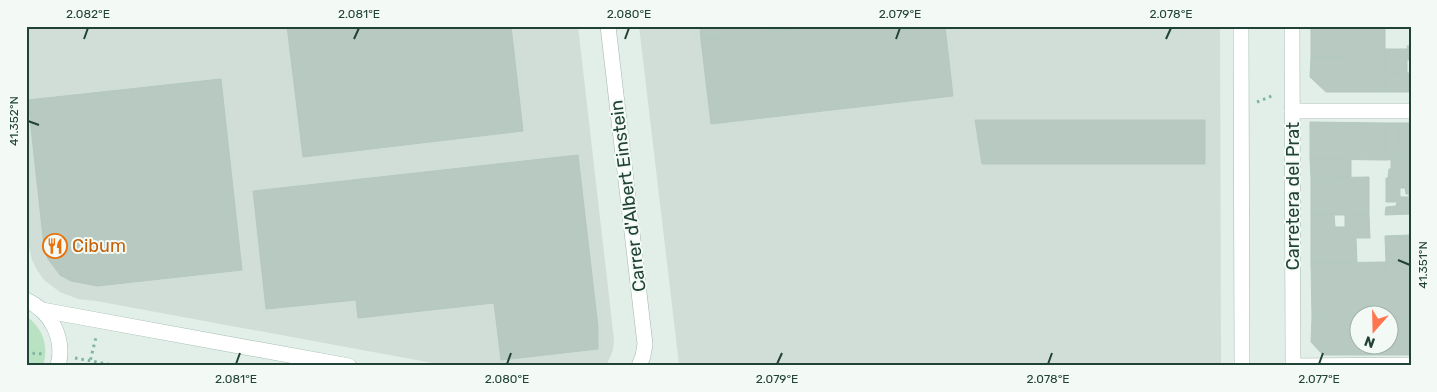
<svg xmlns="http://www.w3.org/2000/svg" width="1437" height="392" font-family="Rubik,sans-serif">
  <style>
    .built { fill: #d0ded7 }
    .green { fill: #b9e2c2 }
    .building { fill: #b7c9c1; stroke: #b4c9bf }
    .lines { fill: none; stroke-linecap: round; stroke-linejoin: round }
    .street-casing { stroke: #a4b7af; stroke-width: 16 }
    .secondary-casing { stroke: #9fbbb0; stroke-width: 16 }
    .path { stroke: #7fb5a3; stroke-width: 3; stroke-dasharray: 2.5 4; stroke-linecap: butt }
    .street { stroke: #fff; stroke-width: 15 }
    .secondary { stroke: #fff; stroke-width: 15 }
    .ticks { fill: none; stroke: #204237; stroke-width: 2 }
    .labels { text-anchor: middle; stroke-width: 4; stroke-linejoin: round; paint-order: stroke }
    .street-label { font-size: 18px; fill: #204237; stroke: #f3faf6 }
    .food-label { font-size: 18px; fill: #c56008; stroke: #f3faf6; text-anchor: start }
    .neatline { fill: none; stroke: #204237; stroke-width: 2 }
    .ticks-label { font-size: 12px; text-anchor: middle; fill: #204237 }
  </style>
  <rect width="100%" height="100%" fill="#e2eee8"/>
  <g class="built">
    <polygon points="26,26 578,26 614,340 613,350 607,364 605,366 449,366 96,301 78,299 60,292 44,280 37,270 32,260 29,246 26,225"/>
    <polygon points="639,26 1220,26 1221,366 681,366 679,364"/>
  </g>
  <path class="green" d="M26,316C43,328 49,346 43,366H26Z"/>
  <g class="building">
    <polygon points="287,26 511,26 523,131 303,157"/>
    <polygon points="700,26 815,26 701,40"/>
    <polygon points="815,26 945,26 953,96 711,124 701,40"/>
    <polygon points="1311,26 1385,26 1385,56 1311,57"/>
    <polygon points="1407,46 1411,46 1411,60 1407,60 1407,73 1385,73 1385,49 1408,49"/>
    <polygon points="1385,56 1385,92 1326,92 1310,77 1311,57"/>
    <rect x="1385" y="73" width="26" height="19"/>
    <polygon points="221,79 242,270 97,286 71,281 60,275 48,259 44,246 28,100"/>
    <polygon points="975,120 1205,120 1205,164 982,164"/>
    <polygon points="1310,122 1385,123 1386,160 1310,159"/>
    <polygon points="1385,123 1399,123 1400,159 1386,160"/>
    <polygon points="1399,123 1411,123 1411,160 1400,159"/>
    <polygon points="578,155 598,327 598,349 501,360 494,303 358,318 356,300 266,309 253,191"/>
    <polygon points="1310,159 1351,159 1351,178 1311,178"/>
    <polygon points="1391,159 1411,160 1411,178 1388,178 1389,169 1391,169"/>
    <polygon points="1369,177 1369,215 1311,215 1311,178"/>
    <polygon points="1386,178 1411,178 1411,197 1409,197 1409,194 1406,194 1405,188 1400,188 1400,197 1386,197"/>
    <polygon points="1386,197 1411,197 1411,214 1385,215 1386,207 1396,206 1397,202 1386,202"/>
    <polygon points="1334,214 1335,227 1345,227 1345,215 1369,215 1370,238 1311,238 1311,215"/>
    <polygon points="1411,235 1411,262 1386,262 1385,236"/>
    <polygon points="1311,238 1356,238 1357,262 1311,263"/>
    <polygon points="1386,262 1386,280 1411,280 1411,317 1390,317 1390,314 1360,314 1360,317 1312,317 1311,263"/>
    <rect x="1386" y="262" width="25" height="18"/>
    <polygon points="1312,317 1360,317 1360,344 1386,344 1386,355 1323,355 1311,342"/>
    <polygon points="1390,317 1411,317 1411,355 1386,355 1386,344 1390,344"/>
  </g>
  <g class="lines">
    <defs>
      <g id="street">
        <polyline points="608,26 645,344 643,356 639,366"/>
        <polyline points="1292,111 1411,111"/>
        <polyline points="1293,366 1411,365"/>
      </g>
      <g id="secondary">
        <polyline points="1241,26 1242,366"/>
        <polyline points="1292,26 1293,366"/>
        <path d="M26,300C52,312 65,339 58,366"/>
        <polyline points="42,310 349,366"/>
      </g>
    </defs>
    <use href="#street" class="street-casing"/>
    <use href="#secondary" class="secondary-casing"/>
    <g class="path">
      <polyline points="1257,102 1274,95"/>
      <polyline points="26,353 44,354"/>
      <polyline points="75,358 118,366"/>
      <polyline points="89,366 96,337"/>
    </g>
    <use href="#street" class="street"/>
    <use href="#secondary" class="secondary"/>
  </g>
  <path class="ticks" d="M84,39L88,28M354,39L359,28M625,39L629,28M896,39L900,28M1166,39L1171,28M28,121L39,125M1398,260L1410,265M236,364L240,353M507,364L511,353M777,364L782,353M1048,364L1052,353M1319,364L1323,353"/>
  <defs>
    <symbol id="restaurant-ring" viewBox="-11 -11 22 22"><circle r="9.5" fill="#f3faf6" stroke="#e8710a" stroke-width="1.5"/><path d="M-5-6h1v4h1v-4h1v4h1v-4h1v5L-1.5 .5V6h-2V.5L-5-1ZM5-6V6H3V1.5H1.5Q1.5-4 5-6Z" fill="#e8710a"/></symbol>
  </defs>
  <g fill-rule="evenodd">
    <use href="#restaurant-ring" x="41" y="232" width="28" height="28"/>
  </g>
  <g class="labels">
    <g class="street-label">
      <text transform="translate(628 196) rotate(-97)" y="6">Carrer d'Albert Einstein</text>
      <text transform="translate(1293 196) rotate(-90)" y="6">Carretera del Prat</text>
    </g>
    <g class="food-label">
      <text x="72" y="252">Cibum</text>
    </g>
  </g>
  <rect width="1437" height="392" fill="none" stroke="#f3faf6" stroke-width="55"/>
  <g transform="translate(1374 330) rotate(200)"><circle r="24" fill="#f3faf6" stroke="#9fb0aa"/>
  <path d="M0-4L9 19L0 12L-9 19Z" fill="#ff754f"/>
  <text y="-8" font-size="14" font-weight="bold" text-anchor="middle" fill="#204237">N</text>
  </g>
  <rect x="28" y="28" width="1382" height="336" class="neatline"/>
  <g class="ticks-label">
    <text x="88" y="18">2.082°E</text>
    <text x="359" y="18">2.081°E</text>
    <text x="629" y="18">2.080°E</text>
    <text x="900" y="18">2.079°E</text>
    <text x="1171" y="18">2.078°E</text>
    <text transform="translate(14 121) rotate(-90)" y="4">41.352°N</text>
    <text transform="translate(1423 265) rotate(-90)" y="4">41.351°N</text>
    <text x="236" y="383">2.081°E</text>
    <text x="507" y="383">2.080°E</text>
    <text x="777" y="383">2.079°E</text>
    <text x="1048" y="383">2.078°E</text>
    <text x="1319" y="383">2.077°E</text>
  </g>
</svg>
